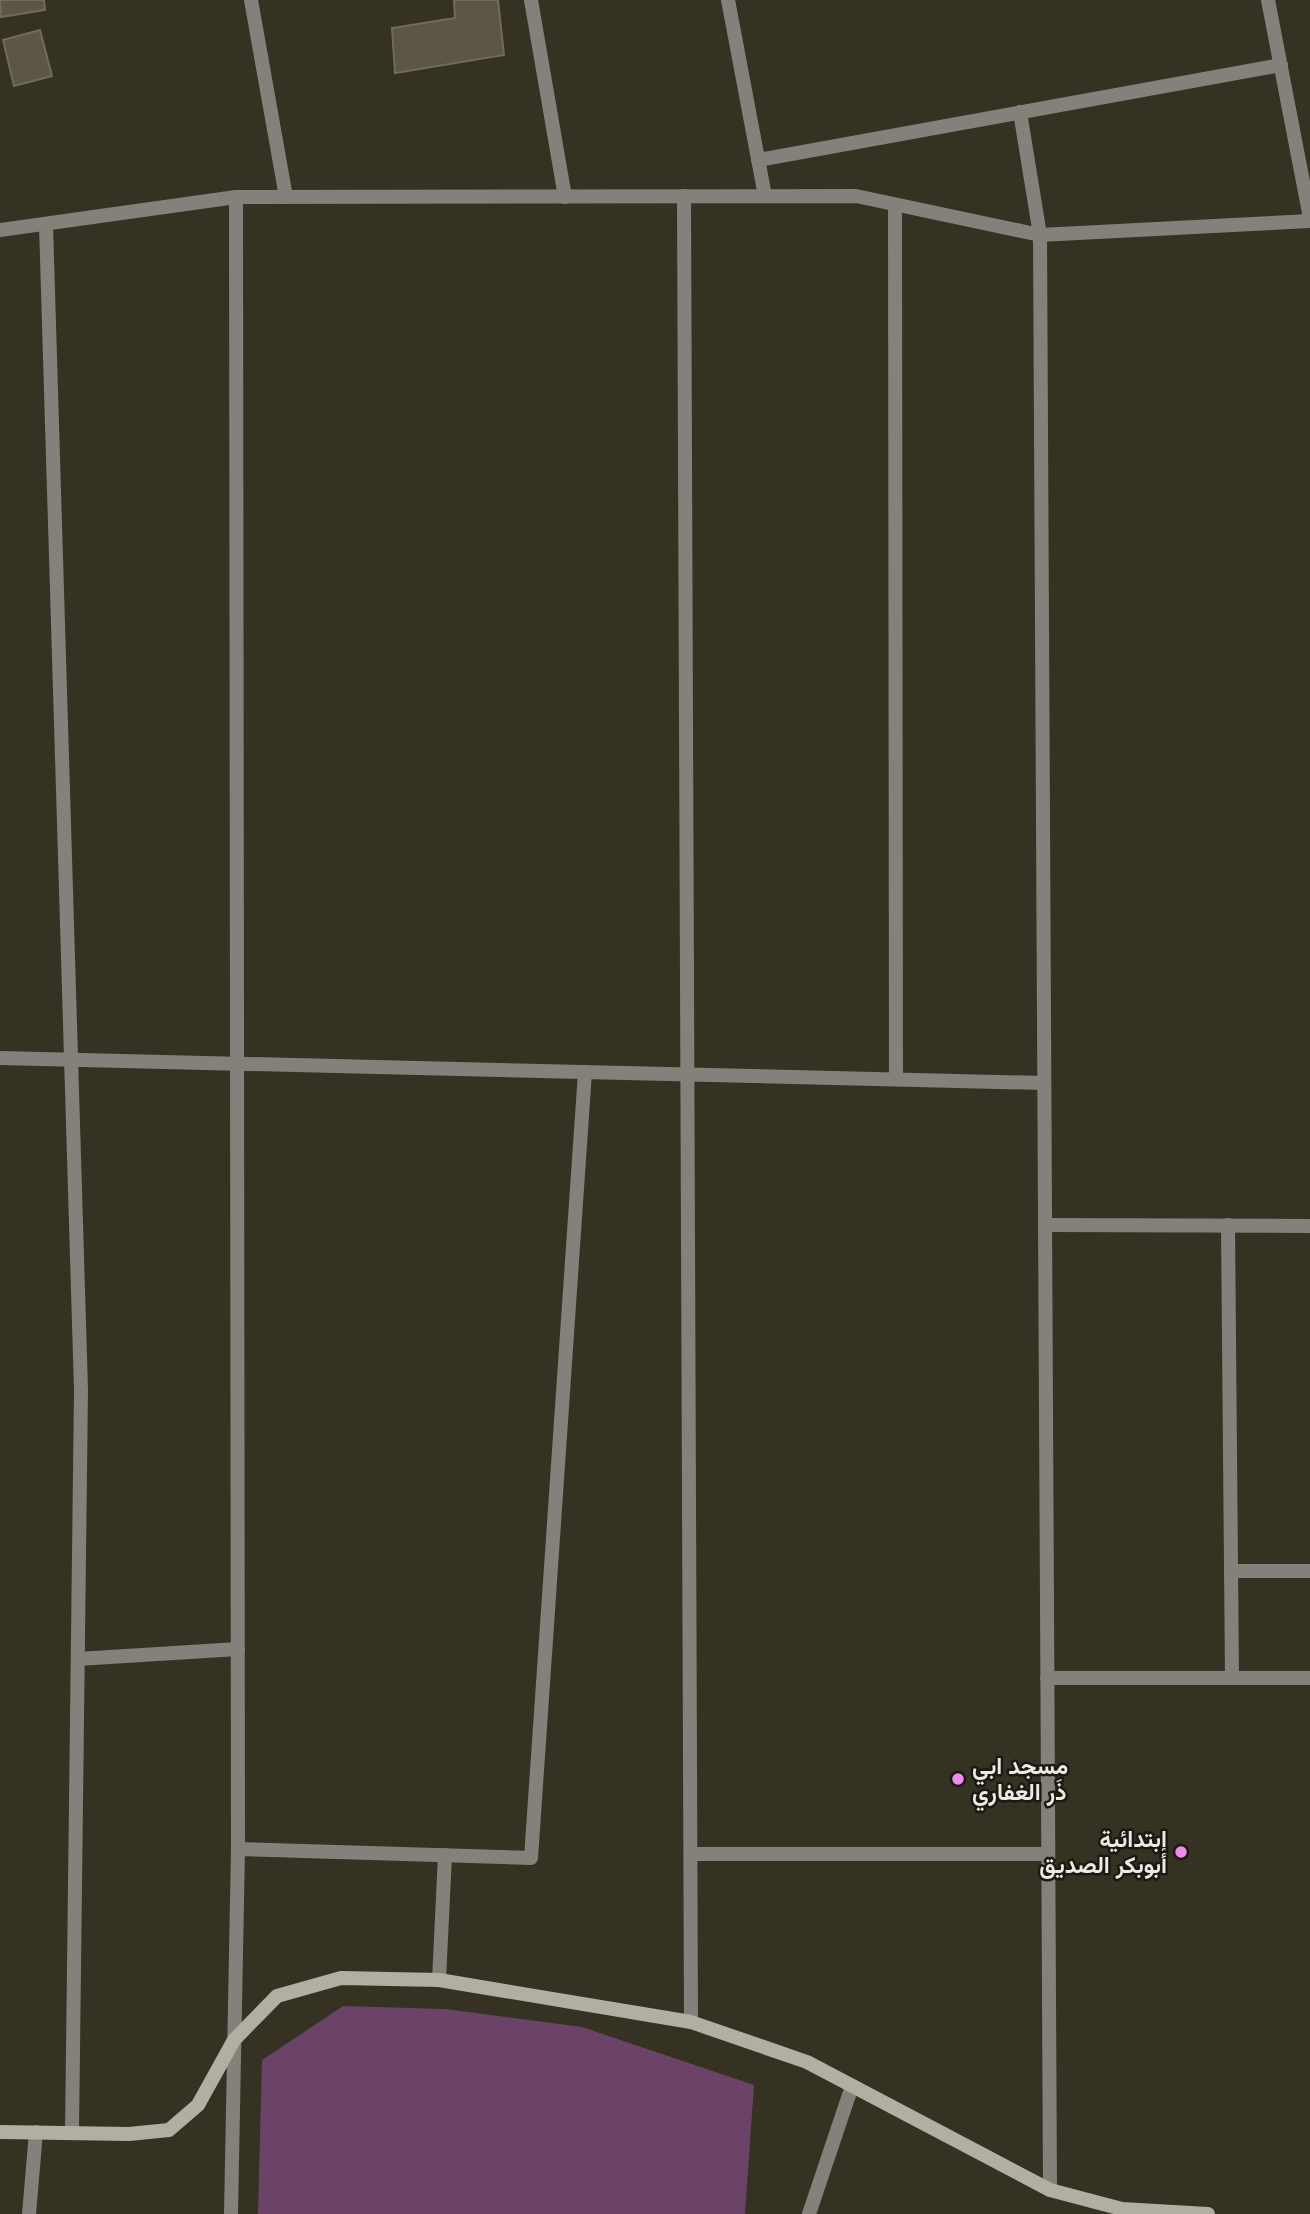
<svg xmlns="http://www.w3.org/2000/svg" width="1310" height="2214" font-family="'Open Sans',Vazirmatn,sans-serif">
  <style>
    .green { fill: #6b4368 }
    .building { fill: #5b5647; stroke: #706b5b; stroke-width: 2 }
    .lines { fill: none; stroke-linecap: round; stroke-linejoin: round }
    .street { stroke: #838179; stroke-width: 14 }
    .secondary { stroke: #b1aea2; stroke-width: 14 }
    .poi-dot { fill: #f589ef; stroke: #1b1913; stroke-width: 2.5 }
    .labels { text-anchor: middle; stroke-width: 5; stroke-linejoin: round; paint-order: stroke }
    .poi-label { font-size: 23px; font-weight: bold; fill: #edeae1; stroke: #1b1913; text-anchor: start }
  </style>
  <rect width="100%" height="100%" fill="#353123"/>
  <polygon class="green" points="343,2006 445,2009 582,2027 754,2085 745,2214 258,2214 262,2060"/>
  <g class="building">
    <polygon points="0,0 44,0 45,10 1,17"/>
    <polygon points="454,0 498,0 504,55 395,73 392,28 455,18"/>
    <polygon points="40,30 52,76 14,86 3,40"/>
  </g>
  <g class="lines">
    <g class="street">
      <polyline points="251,0 286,197"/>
      <polyline points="531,0 565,197"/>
      <polyline points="728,0 765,196"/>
      <polyline points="1268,0 1310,218"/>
      <polyline points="1020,112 1040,235 1050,2190"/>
      <polyline points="758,160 1281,65"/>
      <polyline points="684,196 691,2022"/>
      <polyline points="895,205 896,1079"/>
      <polyline points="46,224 81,1390 72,2133"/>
      <polyline points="0,230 236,197 856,196 1040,235 1310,221"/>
      <polyline points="0,1058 1044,1083"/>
      <polyline points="1045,1225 1310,1226"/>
      <polyline points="1228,1225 1232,1678"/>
      <polyline points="1231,1571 1310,1571"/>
      <polyline points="78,1659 238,1649"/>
      <polyline points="1047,1678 1310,1678"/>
      <polyline points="238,1849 531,1858 585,1072"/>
      <polyline points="691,1854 1048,1854"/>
      <polyline points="439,1980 445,1855"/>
      <polyline points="29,2214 36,2132"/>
      <polyline points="231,2214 238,1849 236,197"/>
      <polyline points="809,2214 852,2086"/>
    </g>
    <polyline class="secondary" points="0,2132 129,2134 169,2130 198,2105 234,2040 277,1996 341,1978 439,1980 691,2022 807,2062 1050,2190 1122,2209 1208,2214"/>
  </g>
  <g class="poi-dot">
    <circle cx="958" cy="1779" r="7"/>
    <circle cx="1181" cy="1852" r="7"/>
  </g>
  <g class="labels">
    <g class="poi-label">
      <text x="972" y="1774">مسجد ابي<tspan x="972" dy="26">ذَر الغفاري</tspan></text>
      <text x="1167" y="1847" text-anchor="end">إبتدائية<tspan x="1167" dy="26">أبوبكر الصديق</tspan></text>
    </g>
  </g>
</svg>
